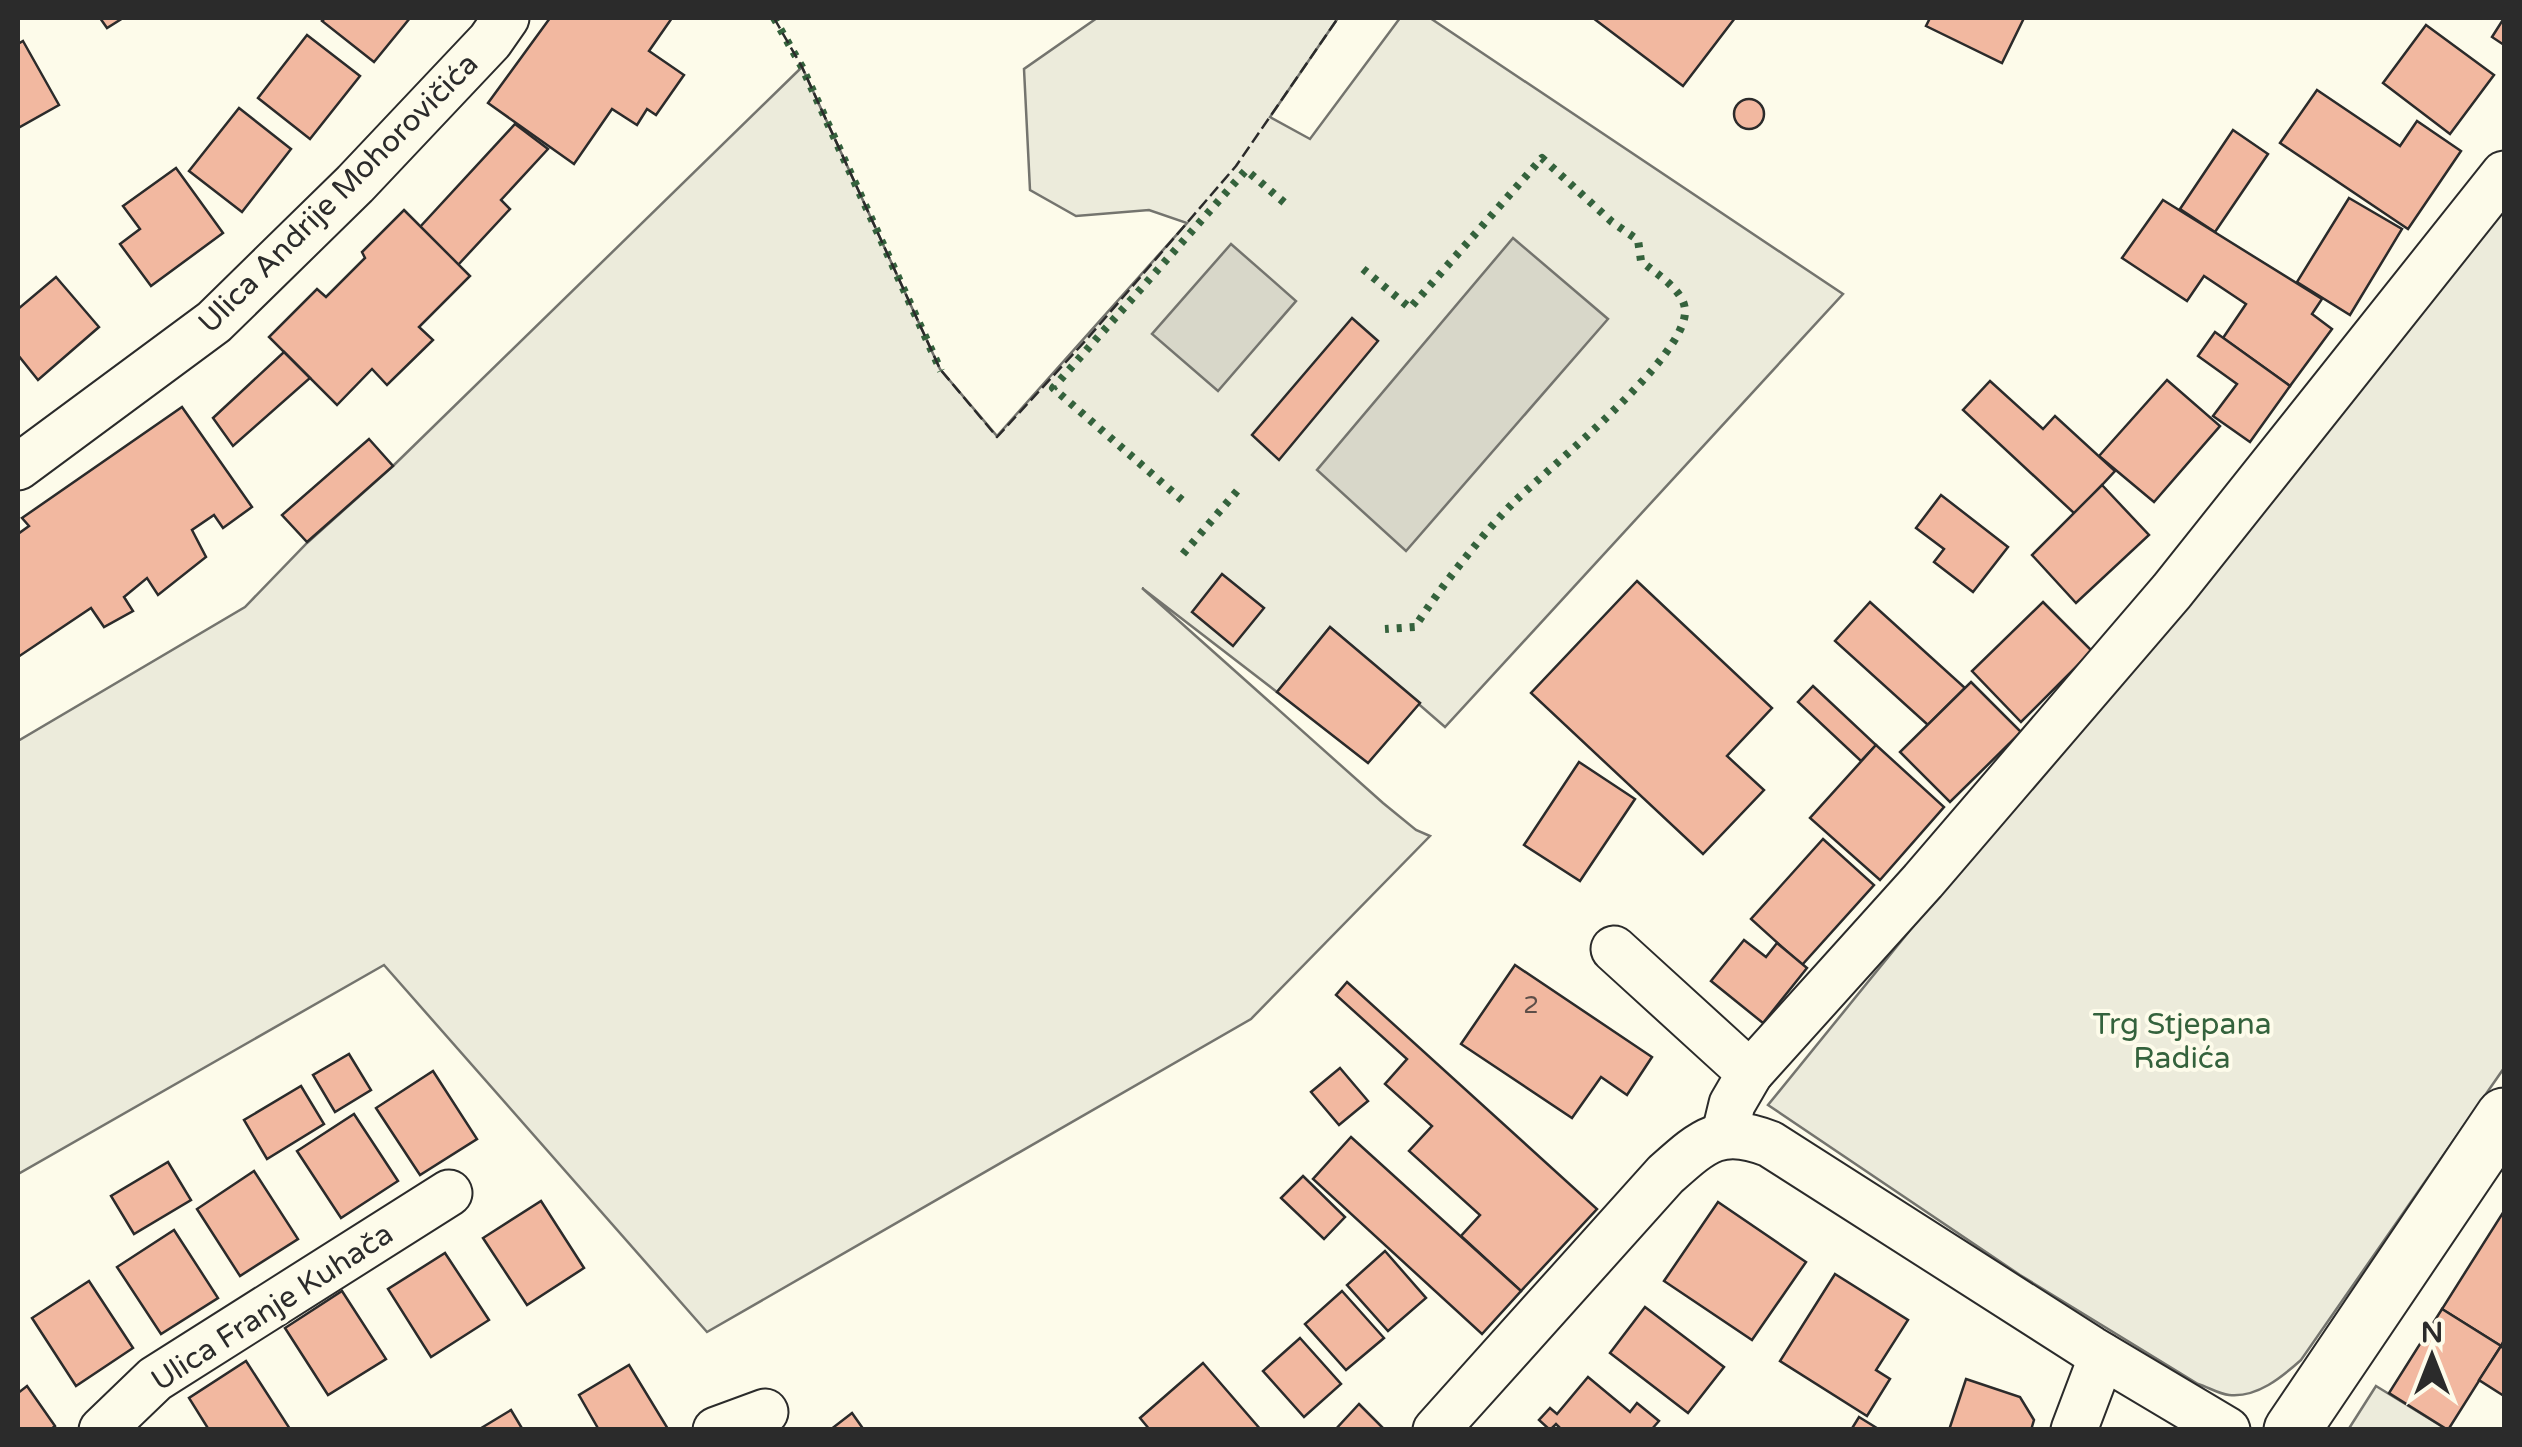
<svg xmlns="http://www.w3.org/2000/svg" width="2522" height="1447" font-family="'Varela Round',sans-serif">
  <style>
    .green { fill: #ecebdb; stroke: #74746e; stroke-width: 2.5 }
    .water { fill: #d8d7c9; stroke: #74746e; stroke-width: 2.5 }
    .building { fill: #f2b8a0; stroke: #2b2b2b; stroke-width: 2.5 }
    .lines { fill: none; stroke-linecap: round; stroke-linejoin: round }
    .minor-casing { stroke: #2b2b2b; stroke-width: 49 }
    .major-casing { stroke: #2b2b2b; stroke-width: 59 }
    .minor { stroke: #fdfbea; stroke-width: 45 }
    .major { stroke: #fdfbea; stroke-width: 55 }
    .hedge { stroke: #34623c; stroke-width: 8; stroke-dasharray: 5 8; stroke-linecap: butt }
    .fence { stroke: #2b2b2b; stroke-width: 2.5; stroke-dasharray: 12 5; stroke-linecap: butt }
    .labels { text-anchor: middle; stroke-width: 8; stroke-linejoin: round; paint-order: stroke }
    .number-label { font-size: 25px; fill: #5d4e48 }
    .street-label { font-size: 30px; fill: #2b2b2b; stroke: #fdfbea }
    .park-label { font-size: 30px; fill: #34623c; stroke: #fdfbea }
  </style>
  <rect width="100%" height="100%" fill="#fdfbea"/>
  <g class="green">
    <polygon points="1097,18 1338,18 1270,117 1310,139 1400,18 1430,18 1843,294 1445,727 1330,627 1277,692 1142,588 1383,803 1416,830 1430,836 1251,1019 707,1332 384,965 18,1174 18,741 245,607 307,543 393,466 802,67 940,369 997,436 1187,223 1149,210 1076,216 1030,190 1024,69"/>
    <path d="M2504,199V1068L2301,1360C2282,1377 2257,1398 2229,1395C2219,1394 2208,1387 2198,1384L2020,1275L1768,1105Z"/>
    <polygon points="2376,1386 2446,1429 2348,1430"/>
  </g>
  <g class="water">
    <polygon points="1513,238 1608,319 1406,551 1317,470"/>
    <polygon points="1231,244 1296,301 1218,391 1152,334"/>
  </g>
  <g class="building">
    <polygon points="100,18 123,18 107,28"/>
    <polygon points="325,18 410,18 374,62 322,21"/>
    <polygon points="550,18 672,18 649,51 684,75 656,115 647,109 637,125 612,109 574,164 488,103"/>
    <polygon points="1593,18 1735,18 1683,86"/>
    <polygon points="1930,18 2024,18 2002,63 1926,26"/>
    <polygon points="2504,18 2504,45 2492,37"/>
    <polygon points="2426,25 2494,75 2450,134 2383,83"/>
    <polygon points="307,35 360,76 310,139 258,98"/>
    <polygon points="23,41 59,105 18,128 18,44"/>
    <polygon points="2317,90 2400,146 2417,121 2461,151 2408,229 2280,143"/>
    <circle cx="1749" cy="114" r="15"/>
    <polygon points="239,108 291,149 242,212 189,171"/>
    <polygon points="515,124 548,149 501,200 510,209 458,265 420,227"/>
    <polygon points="2233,130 2268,154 2215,232 2180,209"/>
    <polygon points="176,168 223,233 151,286 120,244 140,229 123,206"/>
    <polygon points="2349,198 2402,229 2350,315 2297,282"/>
    <polygon points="2163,200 2322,299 2312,314 2332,329 2290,386 2223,338 2246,304 2204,276 2187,301 2122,258"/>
    <polygon points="404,210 470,276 419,327 433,340 387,385 372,369 337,405 269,337 317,289 326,297 365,258 362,252"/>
    <polygon points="56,277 99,327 38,380 18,355 18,309"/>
    <polygon points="1352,318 1378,341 1279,460 1252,435"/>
    <polygon points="2215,332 2290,386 2250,442 2213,416 2237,384 2198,356"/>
    <polygon points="284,352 310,378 233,446 213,418"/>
    <polygon points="2167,380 2220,426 2154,502 2099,456"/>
    <polygon points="1990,381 2043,429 2055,416 2115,471 2075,514 1963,410"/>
    <polygon points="182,407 252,507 223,528 214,515 192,530 206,557 158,595 147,578 124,597 133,611 104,627 91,608 18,657 18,534 29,526 22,518"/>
    <polygon points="369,439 393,466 307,542 282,515"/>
    <polygon points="2102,485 2149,535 2076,603 2032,555"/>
    <polygon points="1941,495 2008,547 1973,592 1934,562 1944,549 1916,528"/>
    <polygon points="1222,574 1264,608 1233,646 1192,612"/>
    <polygon points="1637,581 1772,708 1727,756 1764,790 1703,854 1531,693"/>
    <polygon points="1870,602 1965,688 1928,725 1835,641"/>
    <polygon points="2043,602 2092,651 2021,722 1972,671"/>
    <polygon points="1330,627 1420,703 1368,763 1277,692"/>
    <polygon points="1971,682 2021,732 1950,802 1900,752"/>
    <polygon points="1813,686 1876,745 1861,761 1798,702"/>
    <polygon points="1876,745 1944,807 1880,880 1810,818"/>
    <polygon points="1579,762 1635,799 1580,881 1524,845"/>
    <polygon points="1823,839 1874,885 1802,965 1751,919"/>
    <polygon points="1744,940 1766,957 1777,943 1807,968 1763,1023 1711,981"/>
    <polygon points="1515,965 1652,1057 1627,1095 1601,1077 1572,1118 1461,1044"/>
    <polygon points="1347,982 1597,1209 1521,1291 1461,1236 1480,1215 1409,1151 1432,1126 1385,1084 1407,1059 1336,995"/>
    <polygon points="349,1054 371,1090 335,1112 313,1075"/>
    <polygon points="1340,1068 1368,1101 1339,1125 1311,1092"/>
    <polygon points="433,1071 477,1139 420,1175 376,1108"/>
    <polygon points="301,1086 324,1124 267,1159 244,1120"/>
    <polygon points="354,1114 398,1181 341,1218 297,1151"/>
    <polygon points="1351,1137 1521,1291 1482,1334 1313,1179"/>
    <polygon points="168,1162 191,1200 134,1234 111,1196"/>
    <polygon points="254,1171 298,1239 240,1276 197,1209"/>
    <polygon points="1303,1176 1345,1217 1324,1239 1281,1198"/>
    <polygon points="541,1201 584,1268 527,1305 483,1238"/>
    <polygon points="1718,1202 1806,1262 1752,1340 1664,1281"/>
    <polygon points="2504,1211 2504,1340 2501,1346 2442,1309"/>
    <polygon points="174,1230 218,1298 161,1334 117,1267"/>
    <polygon points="1385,1251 1426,1298 1388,1331 1347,1285"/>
    <polygon points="445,1253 489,1320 431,1357 388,1289"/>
    <polygon points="1835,1274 1908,1320 1876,1370 1890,1379 1867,1416 1780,1361"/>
    <polygon points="89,1281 133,1348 76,1386 32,1318"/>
    <polygon points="342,1291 386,1359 328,1395 285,1328"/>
    <polygon points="1342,1291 1384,1338 1346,1370 1305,1324"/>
    <polygon points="1645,1307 1724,1367 1688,1413 1610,1353"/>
    <polygon points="2442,1309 2501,1346 2448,1430 2389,1393"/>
    <polygon points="1300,1338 1341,1384 1304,1417 1263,1371"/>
    <polygon points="2501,1346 2504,1349 2504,1396 2479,1380"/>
    <polygon points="246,1361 290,1429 289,1430 209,1430 189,1398"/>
    <polygon points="1203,1363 1261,1430 1150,1430 1140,1418"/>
    <polygon points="629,1365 668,1429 599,1430 579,1395"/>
    <polygon points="1588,1377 1630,1412 1637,1403 1659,1421 1651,1430 1562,1430 1556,1424 1550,1430 1539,1420 1550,1408 1557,1414"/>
    <polygon points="1966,1379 2020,1397 2034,1420 2031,1430 1949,1430"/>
    <polygon points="27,1386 55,1426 50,1430 18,1430 18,1393"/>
    <polygon points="1359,1404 1385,1430 1335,1430"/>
    <polygon points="511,1410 523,1430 478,1430"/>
    <polygon points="852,1413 864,1430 830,1430"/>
    <polygon points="1859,1417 1880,1430 1851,1430"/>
  </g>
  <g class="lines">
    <defs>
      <g id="minor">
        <polyline points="18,467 214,322 355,184 490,41 506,18"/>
        <polyline points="1614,949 1750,1073"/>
        <polyline points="1725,1133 1732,1104 1750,1073 1923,881 2172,591 2504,174"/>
        <polyline points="102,1430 155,1379 449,1193"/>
        <polyline points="716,1430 765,1412"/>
        <path d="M1436,1430L1665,1175C1703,1141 1720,1124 1770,1144L2091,1349L2227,1430"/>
        <polyline points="2074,1430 2102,1356"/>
      </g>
      <polyline id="major" points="2292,1430 2504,1116"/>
    </defs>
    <use href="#minor" class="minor-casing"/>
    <use href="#major" class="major-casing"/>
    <use href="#minor" class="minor"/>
    <use href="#major" class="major"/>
    <g class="hedge">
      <polyline points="774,18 802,67 941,371"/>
      <path d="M1363,269L1410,308L1542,158L1612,222L1638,240L1641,261C1655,273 1684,290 1685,310C1688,356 1550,467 1515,501C1484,532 1439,589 1415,627L1385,629"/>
      <polyline points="1182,500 1053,388 1246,170 1286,204"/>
      <polyline points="1183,554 1237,491"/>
    </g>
    <polyline class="fence" points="774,18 802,67 940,369 997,437 1087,339 1236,166 1338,18"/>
  </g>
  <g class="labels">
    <g class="number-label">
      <text x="1531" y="1013">2</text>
    </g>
    <g class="street-label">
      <text transform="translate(338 193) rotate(-45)" y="10">Ulica Andrije Mohorovičića</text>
      <text transform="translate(272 1307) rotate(-33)" y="10">Ulica Franje Kuhača</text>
    </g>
    <g class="park-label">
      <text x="2182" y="1034">Trg Stjepana<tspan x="2182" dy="34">Radića</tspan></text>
    </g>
  </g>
  <rect width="2522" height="1447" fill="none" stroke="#2b2b2b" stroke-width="40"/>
  <g transform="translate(2432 1357)" stroke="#fdfbea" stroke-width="8" paint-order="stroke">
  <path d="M0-8L18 38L0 25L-18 38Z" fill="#2b2b2b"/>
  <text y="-15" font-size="28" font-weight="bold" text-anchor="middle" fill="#2b2b2b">N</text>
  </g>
</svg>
